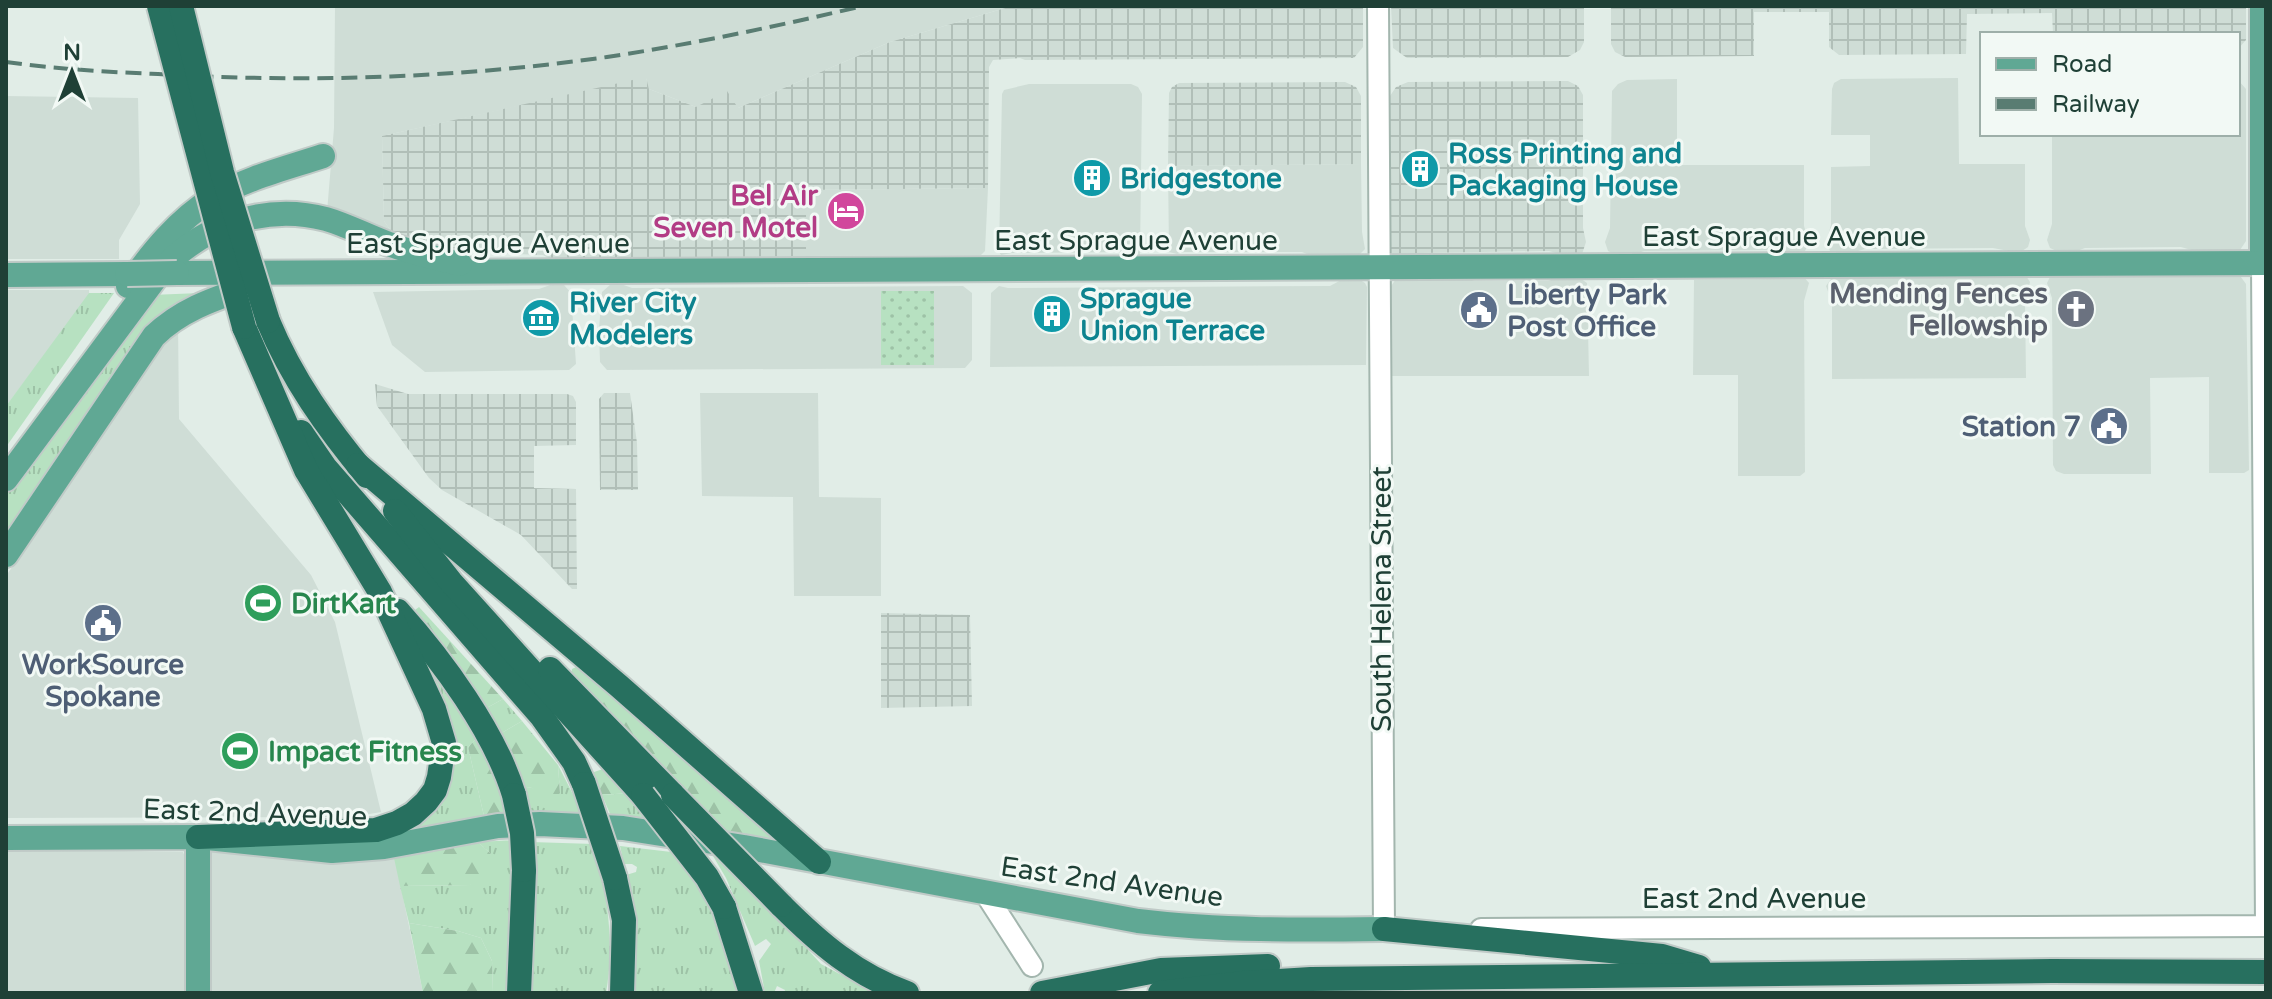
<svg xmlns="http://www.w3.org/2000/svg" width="2272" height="999" font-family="'Varela Round',sans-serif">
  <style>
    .built { fill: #cfddd6 }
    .industrial { fill: url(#industrial-grid) }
    .grass { fill: url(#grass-tufts) }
    .forest { fill: url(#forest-firs) }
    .park { fill: url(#park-dots) }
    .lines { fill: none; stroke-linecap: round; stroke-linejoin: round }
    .minor-casing { stroke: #a3b6ae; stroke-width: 24 }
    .major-casing { stroke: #c0cac7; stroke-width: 28 }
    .highway-casing { stroke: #c0cac7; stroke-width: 28 }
    .minor { stroke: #fff; stroke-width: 20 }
    .major { stroke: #60a894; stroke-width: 24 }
    .highway { stroke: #27705f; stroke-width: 24 }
    .rail { stroke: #597c72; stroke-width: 4; stroke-dasharray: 16 8; stroke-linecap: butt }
    .major-bridge-casing { stroke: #c0cac7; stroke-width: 28; stroke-linecap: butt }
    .highway-bridge-casing { stroke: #c0cac7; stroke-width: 28; stroke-linecap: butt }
    .major-bridge { stroke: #60a894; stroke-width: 24 }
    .highway-bridge { stroke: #27705f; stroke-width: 24 }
    .labels { text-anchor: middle; stroke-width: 6; stroke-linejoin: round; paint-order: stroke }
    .culture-label { font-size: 28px; font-weight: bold; fill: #0d838f; stroke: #f2f9f5; text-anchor: start }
    .hotel-label { font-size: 28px; font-weight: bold; fill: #b23c85; stroke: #f2f9f5; text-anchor: end }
    .street-label { font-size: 28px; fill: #1f4036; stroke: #f2f9f5 }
    .worship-label { font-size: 28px; font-weight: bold; fill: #5b616d; stroke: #f2f9f5; text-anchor: end }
    .service-label { font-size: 28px; font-weight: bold; fill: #4e5e75; stroke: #f2f9f5; text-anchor: start }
    .leisure-label { font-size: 28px; font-weight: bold; fill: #27864d; stroke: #f2f9f5; text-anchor: start }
  </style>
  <defs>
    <pattern id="industrial-grid" width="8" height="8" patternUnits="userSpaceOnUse" patternTransform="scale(2)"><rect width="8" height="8" fill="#cfddd6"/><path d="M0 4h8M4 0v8" fill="none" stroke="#b1bfb8"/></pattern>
    <pattern id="grass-tufts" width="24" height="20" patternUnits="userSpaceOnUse" patternTransform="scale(2)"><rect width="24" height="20" fill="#b7e1c1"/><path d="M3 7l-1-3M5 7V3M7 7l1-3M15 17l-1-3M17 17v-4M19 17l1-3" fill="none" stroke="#9dc2a6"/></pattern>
    <pattern id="forest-firs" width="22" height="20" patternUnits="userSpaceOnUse" patternTransform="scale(2)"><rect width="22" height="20" fill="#b7e1c1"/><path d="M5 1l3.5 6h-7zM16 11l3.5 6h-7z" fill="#9dc2a6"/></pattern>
    <pattern id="park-dots" width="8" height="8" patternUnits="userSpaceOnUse" patternTransform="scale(2)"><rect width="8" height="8" fill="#b7e1c1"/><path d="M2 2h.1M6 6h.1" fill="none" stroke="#9dc2a6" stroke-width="1.8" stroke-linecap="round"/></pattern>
  </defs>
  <rect width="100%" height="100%" fill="#e1ede7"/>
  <g class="built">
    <polygon points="335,6 1012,6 890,42 738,108 696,107 649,89 646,78 382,136 384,221 400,244 327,212 334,128"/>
    <polygon points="1958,78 1959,164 2025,164 2025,226 2030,240 2028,247 2019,253 1993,248 1865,249 1851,253 1830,251 1826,242 1831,225 1831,167 1870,166 1870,135 1831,135 1832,89 1834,83 1841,79"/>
    <polygon points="1677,79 1677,165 1804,165 1804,226 1809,243 1805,251 1785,254 1771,250 1644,251 1632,255 1616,255 1608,251 1605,242 1610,228 1612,91 1618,84 1627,80"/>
    <polygon points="2238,80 2246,89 2246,241 2240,250 2195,251 2181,247 2085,248 2074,252 2059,252 2050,248 2047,240 2052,224 2052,134 2238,134"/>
    <polygon points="1029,84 1131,84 1138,87 1142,94 1140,255 1127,252 1012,253 1001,255 999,252 1002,94 1004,90"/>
    <polygon points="6,96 138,98 140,204 119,240 119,259 6,259"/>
    <polygon points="1361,164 1362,232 1365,249 1356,258 1317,258 1302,252 1184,252 1177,254 1169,252 1168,166"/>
    <polygon points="988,188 985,251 981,255 806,256 806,190"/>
    <polygon points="2226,271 2238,273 2246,284 2249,470 2244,473 2209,473 2209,377 2150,378 2151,474 2064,474 2056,471 2053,465 2052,298 2047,283 2051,275 2072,273 2084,277 2209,276"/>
    <polygon points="2005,273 2026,276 2030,282 2025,301 2026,378 1832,379 1832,302 1826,286 1833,276 1994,277"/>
    <polygon points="1784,275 1803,276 1809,283 1804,301 1805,472 1800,476 1738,476 1738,375 1693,375 1694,280 1772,279"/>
    <polygon points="1564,276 1577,276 1587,283 1589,376 1390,376 1389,289 1396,279 1466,277 1474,281 1548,281"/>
    <polygon points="1357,278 1365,283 1367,287 1366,365 990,367 991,293 999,286 1008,288 1330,286 1343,279"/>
    <polygon points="553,284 564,285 571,293 576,364 569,370 425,372 392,345 373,292 539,289"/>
    <polygon points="611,284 621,284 632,288 963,286 972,293 972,360 965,368 607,370 600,362 599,329 602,292"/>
    <polygon points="6,290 89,290 89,296 6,406"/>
    <polygon points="178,323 179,419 311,575 335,622 381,812 352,817 6,818 6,576"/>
    <polygon points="700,393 818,393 819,497 881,498 881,596 794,596 793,497 702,496"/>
    <polygon points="6,849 183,852 185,857 185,993 6,993"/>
    <polygon points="214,850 394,854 423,993 207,993 210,851"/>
  </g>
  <g class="industrial">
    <polygon points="1012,6 1363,6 1363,47 1354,58 1025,60 1020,58 993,60 989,67 988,188 806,190 806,256 631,258 619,261 555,262 543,255 440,251 400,244 384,221 382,136 646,77 649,89 696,107 727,91 738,108 890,42"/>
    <polygon points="1391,6 1584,6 1584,42 1580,50 1568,57 1407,58 1393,48"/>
    <polygon points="1611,6 2246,6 2246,40 2238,49 2238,34 2053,34 2052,13 1967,14 1966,54 1839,55 1829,47 1829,12 1754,12 1754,56 1625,57 1615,52 1611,44"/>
    <polygon points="1568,81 1578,86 1583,95 1583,228 1586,242 1582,254 1563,255 1549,251 1422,253 1412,257 1393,254 1389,251 1389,243 1390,96 1396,87 1408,82"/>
    <polygon points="1345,82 1356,87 1361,96 1361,164 1168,166 1169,93 1172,87 1179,83"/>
    <polygon points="375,384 408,394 567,394 573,396 576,402 576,445 534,446 534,488 576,489 577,589 572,589 521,535 442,490 429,478 377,406"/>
    <polygon points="604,393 630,393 637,443 638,490 600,490 599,399"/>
    <polygon points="881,613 970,615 972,706 881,708"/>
  </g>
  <g class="grass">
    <polygon points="89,293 114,293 6,447 6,406"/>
    <polygon points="200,293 6,540 6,493 151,295"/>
    <polygon points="430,668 477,738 468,747 484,816 398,831 438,801 426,670"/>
    <polygon points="503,699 522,721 500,734 483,710"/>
    <polygon points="558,765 585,818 528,815 521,786 560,793"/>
    <polygon points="629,793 658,825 613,821 602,795"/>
    <polygon points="514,840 508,993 493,993 492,961 481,938 458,931 409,923 400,886 470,885 491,854 478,842"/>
    <path d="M531,842L594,844C607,892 615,943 606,993H524Z"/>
    <polygon points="620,846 680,853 722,927 740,993 631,993 626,875 636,872 637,867 632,864 624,864"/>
    <polygon points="713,856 723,857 821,964 875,993 784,993 785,990 777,986 774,993 765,993 759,961 771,944 766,939 755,946 726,878"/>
  </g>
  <g class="forest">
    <polygon points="419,607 503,699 483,710 415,610"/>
    <polygon points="578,666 601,683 778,841 722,832 571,674 572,669"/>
    <polygon points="522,721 558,765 560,793 552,801 532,788 521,786 500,734"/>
    <polygon points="477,738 500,784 508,814 484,816 468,747"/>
    <polygon points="606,768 629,793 602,795 591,773"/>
    <polygon points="478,842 491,854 488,880 470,885 400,886 394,858"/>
    <polygon points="409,923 458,931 481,938 492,961 493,993 423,993"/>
  </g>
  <rect class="park" x="881" y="291" width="53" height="74"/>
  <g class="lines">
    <defs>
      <g id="minor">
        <polyline points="1378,6 1384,929 1397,929"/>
        <polyline points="985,893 1032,966"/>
        <polyline points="1481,929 2266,926 2262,263"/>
      </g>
      <g id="major">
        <polyline points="2262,6 2262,263"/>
        <polyline points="177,273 2266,263"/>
        <polyline points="6,275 127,274"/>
        <path d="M128,286C152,252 178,220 213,198C246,178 287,168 323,156"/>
        <path d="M6,479L163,268C204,225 266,203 326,219C347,225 367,236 389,244C412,253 436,258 460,264"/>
        <path d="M6,555L154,336C183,308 217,298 254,285"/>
        <polyline points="198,837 198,993"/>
        <path d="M6,838L198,837L332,851L384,847L498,826L540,824L623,828L744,847L1138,921C1220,931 1302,930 1384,929"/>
      </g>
      <g id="highway">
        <path d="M268,321C292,379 327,428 367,476"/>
        <polyline points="301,432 325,467 542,717 574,762 584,784"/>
        <polyline points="358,465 619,686 819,862"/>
        <polyline points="395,511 451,582 643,795"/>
        <path d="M398,611C442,660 495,732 514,795"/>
        <polyline points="550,669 673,795"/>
        <polyline points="198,837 376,830 397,823 413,814 426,802 435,790 439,777 444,743 434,709 380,592 306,470 244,327"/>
        <polyline points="615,878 624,920 622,993"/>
        <path d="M781,905C819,943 856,975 907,993"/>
        <polyline points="724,907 751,993"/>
        <polyline points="1384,929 1662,956 1699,967"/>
        <polyline points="519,993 524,870"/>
        <polyline points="1042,993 1161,970 1268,966"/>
        <polyline points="1160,993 1243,983 1311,979 2052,971 2266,972"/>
      </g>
    </defs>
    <use href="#minor" class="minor-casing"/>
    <use href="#major" class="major-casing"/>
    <use href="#highway" class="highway-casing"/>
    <use href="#minor" class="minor"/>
    <use href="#major" class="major"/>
    <use href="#highway" class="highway"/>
    <path class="rail" d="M6,62C56,69 107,72 158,74C307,83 459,78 607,57C693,44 778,26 863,6"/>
    <defs>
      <polyline id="major-bridge" points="127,274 177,273"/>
      <g id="highway-bridge">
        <polyline points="159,6 244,327"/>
        <polyline points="181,6 222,172 268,321"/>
        <polyline points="584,784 615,878"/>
        <polyline points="514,795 522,833 524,870"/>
        <polyline points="643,795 707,877 724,907"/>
        <polyline points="673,795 781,905"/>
      </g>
    </defs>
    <use href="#major-bridge" class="major-bridge-casing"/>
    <use href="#highway-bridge" class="highway-bridge-casing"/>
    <use href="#major-bridge" class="major-bridge"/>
    <use href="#highway-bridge" class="highway-bridge"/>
  </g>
  <defs>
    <symbol id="building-disc" viewBox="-11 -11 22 22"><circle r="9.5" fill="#0f9aa8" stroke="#f2f9f5"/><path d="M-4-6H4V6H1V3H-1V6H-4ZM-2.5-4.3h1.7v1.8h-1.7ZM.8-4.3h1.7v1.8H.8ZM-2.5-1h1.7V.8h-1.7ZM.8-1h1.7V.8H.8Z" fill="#fff"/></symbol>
    <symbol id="hotel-disc" viewBox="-11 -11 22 22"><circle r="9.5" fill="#d1479c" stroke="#f2f9f5"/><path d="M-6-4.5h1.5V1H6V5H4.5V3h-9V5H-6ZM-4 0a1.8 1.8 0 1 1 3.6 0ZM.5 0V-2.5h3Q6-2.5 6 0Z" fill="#fff"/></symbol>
    <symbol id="church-disc" viewBox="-11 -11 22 22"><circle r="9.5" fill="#6b7280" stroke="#f2f9f5"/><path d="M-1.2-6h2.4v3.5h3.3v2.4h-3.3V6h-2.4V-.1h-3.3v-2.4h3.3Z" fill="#fff"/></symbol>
    <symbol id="civic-disc" viewBox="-11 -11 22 22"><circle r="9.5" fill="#5c6f8a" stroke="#f2f9f5"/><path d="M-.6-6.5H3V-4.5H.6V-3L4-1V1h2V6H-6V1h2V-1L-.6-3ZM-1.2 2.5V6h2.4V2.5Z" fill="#fff"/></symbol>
    <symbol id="museum-disc" viewBox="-11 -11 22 22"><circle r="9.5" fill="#0f9aa8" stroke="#f2f9f5"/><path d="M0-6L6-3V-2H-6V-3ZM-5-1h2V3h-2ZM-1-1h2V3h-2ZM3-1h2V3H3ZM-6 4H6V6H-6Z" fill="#fff"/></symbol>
    <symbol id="stadium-disc" viewBox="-11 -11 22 22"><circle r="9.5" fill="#2e9e5b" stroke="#f2f9f5"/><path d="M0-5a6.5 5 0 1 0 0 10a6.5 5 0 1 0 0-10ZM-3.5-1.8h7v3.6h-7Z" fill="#fff"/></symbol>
  </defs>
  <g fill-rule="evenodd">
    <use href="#building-disc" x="1398" y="147" width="44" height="44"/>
    <use href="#building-disc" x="1070" y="156" width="44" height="44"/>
    <use href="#hotel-disc" x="824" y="189" width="44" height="44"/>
    <use href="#church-disc" x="2054" y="287" width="44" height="44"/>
    <use href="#civic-disc" x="1457" y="288" width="44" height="44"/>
    <use href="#building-disc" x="1030" y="292" width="44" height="44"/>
    <use href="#museum-disc" x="519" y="296" width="44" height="44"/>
    <use href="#civic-disc" x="2087" y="404" width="44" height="44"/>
    <use href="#stadium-disc" x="241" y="581" width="44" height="44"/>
    <use href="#civic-disc" x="81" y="601" width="44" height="44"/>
    <use href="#stadium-disc" x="218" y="729" width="44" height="44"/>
  </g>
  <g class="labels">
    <g class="culture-label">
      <text x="1448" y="163">Ross Printing and<tspan x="1448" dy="32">Packaging House</tspan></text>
      <text x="1120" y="188">Bridgestone</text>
      <text x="1080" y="308">Sprague<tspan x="1080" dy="32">Union Terrace</tspan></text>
      <text x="569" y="312">River City<tspan x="569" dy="32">Modelers</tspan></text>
    </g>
    <g class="hotel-label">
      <text x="818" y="205">Bel Air<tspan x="818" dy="32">Seven Motel</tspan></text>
    </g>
    <g class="street-label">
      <text x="1784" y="246">East Sprague Avenue</text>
      <text x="1136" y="250">East Sprague Avenue</text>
      <text x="488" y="253">East Sprague Avenue</text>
      <text transform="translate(1381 599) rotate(-90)" y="10">South Helena Street</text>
      <text transform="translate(255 812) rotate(2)" y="10">East 2nd Avenue</text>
      <text transform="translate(1112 881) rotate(8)" y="10">East 2nd Avenue</text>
      <text x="1754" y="908">East 2nd Avenue</text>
    </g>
    <g class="worship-label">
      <text x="2048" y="303">Mending Fences<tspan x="2048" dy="32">Fellowship</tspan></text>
    </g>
    <g class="service-label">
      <text x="1507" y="304">Liberty Park<tspan x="1507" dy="32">Post Office</tspan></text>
      <text x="2081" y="436" text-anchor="end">Station 7</text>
      <text x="103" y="674" text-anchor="middle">WorkSource<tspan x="103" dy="32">Spokane</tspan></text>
    </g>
    <g class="leisure-label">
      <text x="291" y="613">DirtKart</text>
      <text x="268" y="761">Impact Fitness</text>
    </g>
  </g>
  <rect width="2272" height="999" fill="none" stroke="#1f4036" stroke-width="16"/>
  <rect x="1980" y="32" width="260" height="104" fill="#f2f9f5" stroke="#9eafa9" stroke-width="2"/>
  <rect x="1996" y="58" width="40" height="12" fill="#60a894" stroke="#9eafa9" stroke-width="2"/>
  <text x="2052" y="72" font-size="24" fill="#1f4036">Road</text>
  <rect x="1996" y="98" width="40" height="12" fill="#597c72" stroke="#9eafa9" stroke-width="2"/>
  <text x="2052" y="112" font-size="24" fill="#1f4036">Railway</text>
  <g transform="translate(72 72)" stroke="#f2f9f5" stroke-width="6" paint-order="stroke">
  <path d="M0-6L14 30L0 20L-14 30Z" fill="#1f4036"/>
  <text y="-12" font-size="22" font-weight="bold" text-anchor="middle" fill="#1f4036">N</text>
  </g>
</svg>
